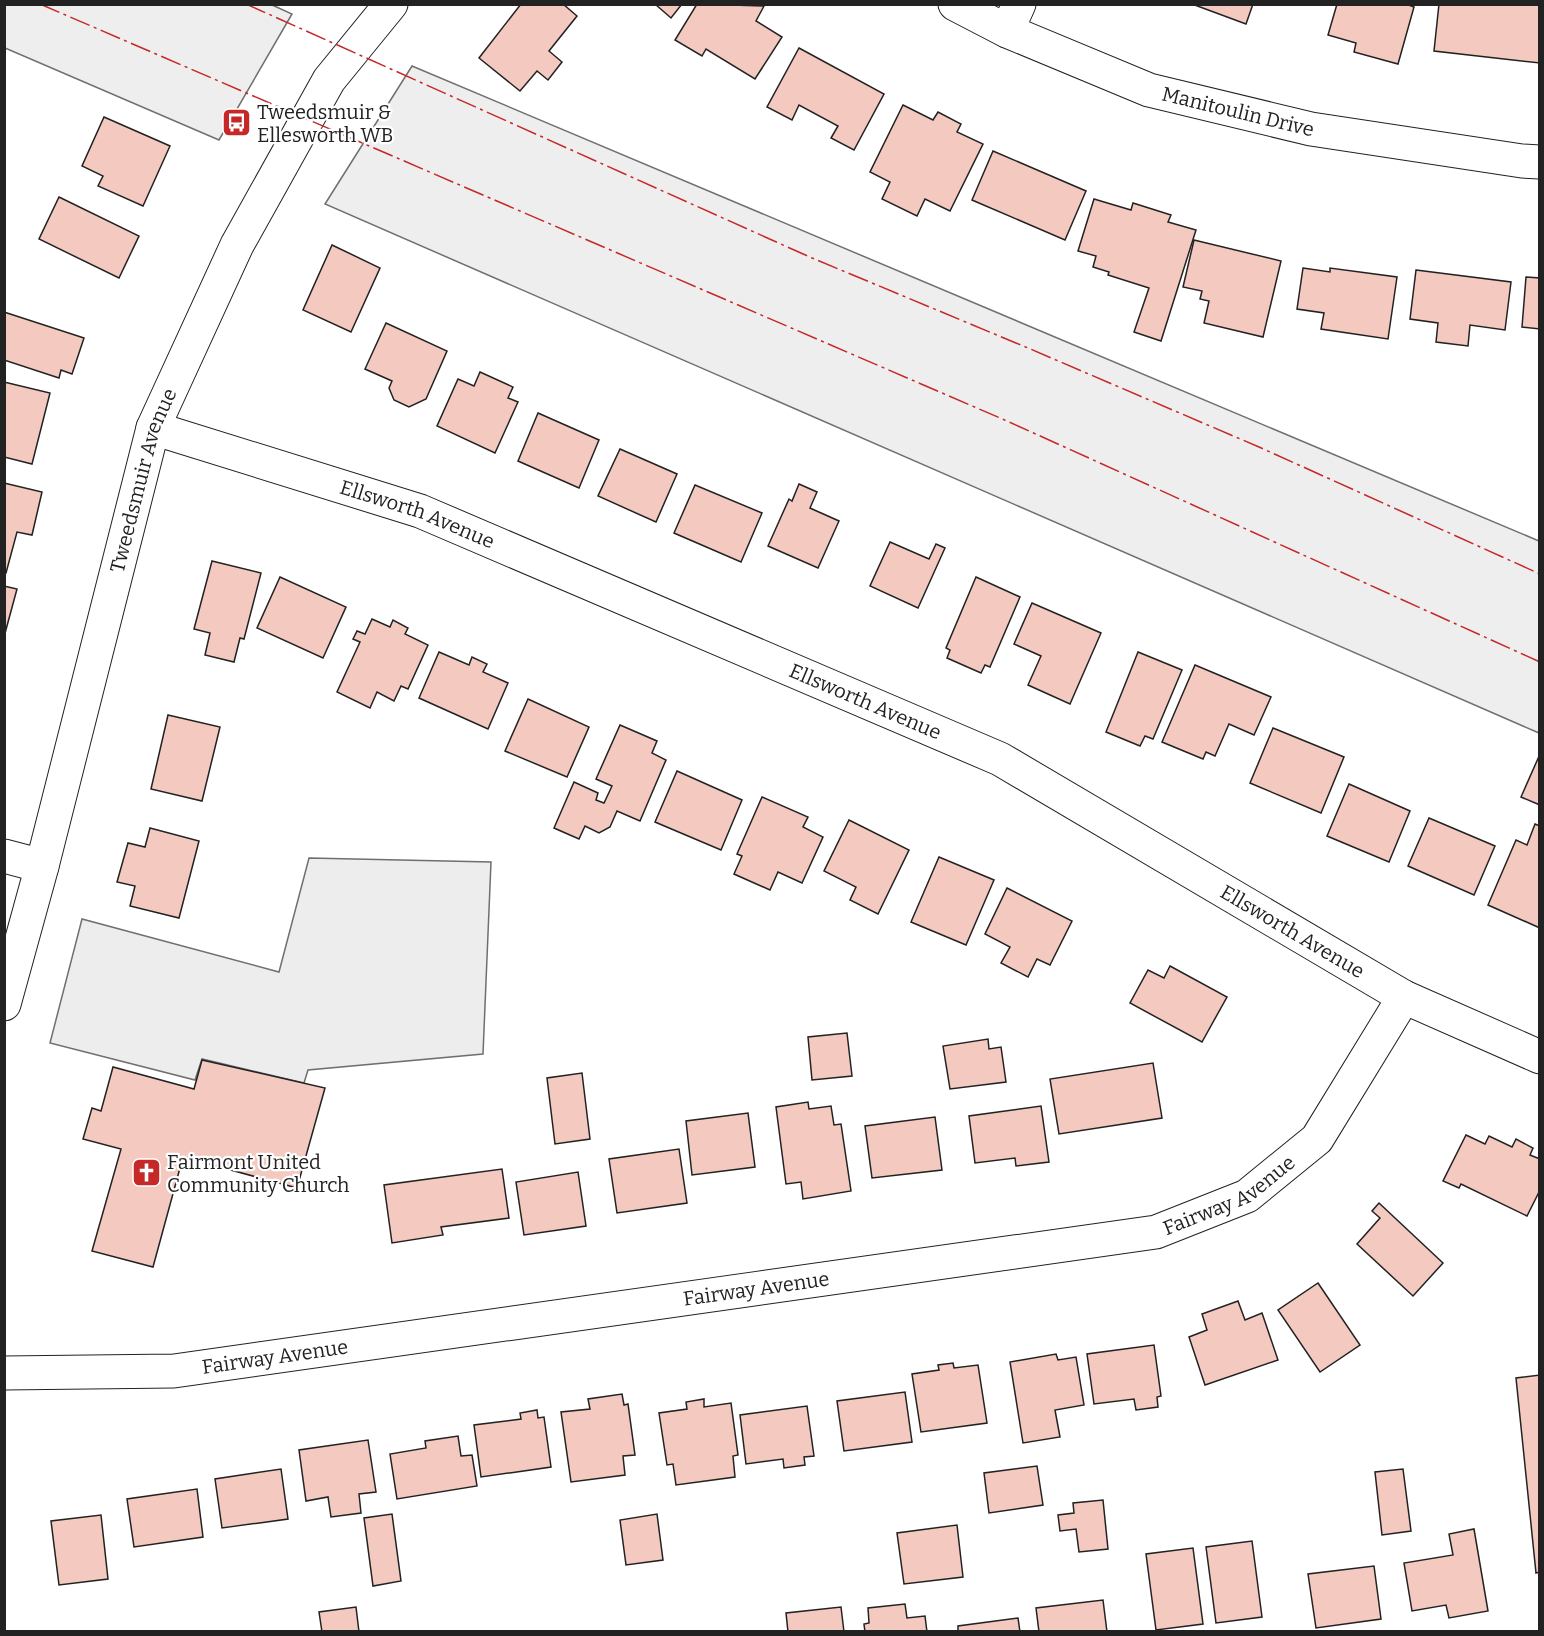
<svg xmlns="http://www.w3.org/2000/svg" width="1544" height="1636" font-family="Bitter,serif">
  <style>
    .green { fill: #eee; stroke: #6f6f6f; stroke-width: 1.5 }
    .parking { fill: #ededed; stroke: #6f6f6f; stroke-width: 1.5 }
    .building { fill: #f3c9c0; stroke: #222; stroke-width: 1.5 }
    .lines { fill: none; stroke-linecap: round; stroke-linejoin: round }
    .minor-casing { stroke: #222; stroke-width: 35 }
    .tertiary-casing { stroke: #222; stroke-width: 35 }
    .minor { stroke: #fff; stroke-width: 33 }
    .tertiary { stroke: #fff; stroke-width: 33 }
    .power { stroke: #c62828; stroke-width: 1.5; stroke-dasharray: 21 4.5 3 4.5; stroke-linecap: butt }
    .labels { text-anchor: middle; stroke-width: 4.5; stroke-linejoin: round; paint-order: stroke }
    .street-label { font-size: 20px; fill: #222; stroke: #fff }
    .poi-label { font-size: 20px; fill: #222; stroke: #fff; text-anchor: start }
  </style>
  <rect width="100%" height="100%" fill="#fff"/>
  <g class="green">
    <polygon points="270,4 292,14 219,140 5,48 5,5"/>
    <polygon points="412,66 1539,541 1539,733 325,204"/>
  </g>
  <polygon class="parking" points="309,858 491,862 483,1054 308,1070 304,1083 202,1059 195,1080 50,1043 82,919 279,972"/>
  <g class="building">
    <polygon points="521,4 563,4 577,16 549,51 562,62 548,80 537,71 520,91 479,58"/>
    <polygon points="655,4 682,4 671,18"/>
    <polygon points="697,4 764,6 756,21 782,37 755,79 706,49 702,56 675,40"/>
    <polygon points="1192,4 1253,4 1246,24"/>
    <polygon points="1337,4 1406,4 1414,7 1398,64 1354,52 1356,43 1328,35"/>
    <polygon points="1439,4 1540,5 1540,63 1434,51"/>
    <polygon points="799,48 884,94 854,150 831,138 838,126 799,105 792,120 767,107"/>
    <polygon points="903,105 933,120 938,112 961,124 957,132 983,144 950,211 925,199 917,216 882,199 890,182 870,172"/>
    <polygon points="104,117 170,146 143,206 98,186 103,176 82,166"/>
    <polygon points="993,151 1086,191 1065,240 972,200"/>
    <polygon points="59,197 139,236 119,278 39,239"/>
    <polygon points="1094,199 1131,210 1133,203 1171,215 1168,222 1196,230 1161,341 1134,332 1149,288 1108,275 1109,272 1093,267 1096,256 1078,251"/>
    <polygon points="1194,240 1281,261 1263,337 1204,323 1209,301 1200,299 1202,291 1183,287"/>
    <polygon points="332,245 380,268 351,332 303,310"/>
    <polygon points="1303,268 1330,272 1330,268 1397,277 1388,339 1321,329 1324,313 1297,309"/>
    <polygon points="1416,270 1511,282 1505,330 1470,325 1468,346 1436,342 1438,323 1410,319"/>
    <polygon points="1526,277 1540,278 1540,329 1522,327"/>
    <polygon points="4,312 84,338 72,374 61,370 59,378 4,360"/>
    <polygon points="386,323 447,351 426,399 409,407 394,400 389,388 392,381 365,369"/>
    <polygon points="480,372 513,387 508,398 518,402 495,453 437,426 458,379 474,386"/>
    <polygon points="4,382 50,393 32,464 4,457"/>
    <polygon points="538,413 599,440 579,488 518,461"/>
    <polygon points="620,449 677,474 656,522 598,496"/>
    <polygon points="4,483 42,492 32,535 17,532 6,573 4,573"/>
    <polygon points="799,484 817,492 810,508 839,521 818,568 768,546 789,499 792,501"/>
    <polygon points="695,485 762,513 741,562 674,533"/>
    <polygon points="890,542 929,559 936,544 945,548 918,608 870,586"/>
    <polygon points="212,561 261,573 244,639 240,638 234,662 205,655 210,633 194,629"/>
    <polygon points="280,577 346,607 323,658 257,628"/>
    <polygon points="976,577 1020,597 990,667 985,665 981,673 947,658 950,650 946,648"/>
    <polygon points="4,586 17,589 4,637"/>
    <polygon points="1032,603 1101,633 1070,704 1028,685 1041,656 1014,644"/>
    <polygon points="372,619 390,627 393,620 408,628 405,634 428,645 408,689 401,686 394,701 377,692 370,708 337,692 360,642 353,639 357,631 365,634"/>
    <polygon points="439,652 469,665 472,657 487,664 483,672 508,683 488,729 419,698"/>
    <polygon points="1138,652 1182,670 1153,739 1145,736 1140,746 1106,732"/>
    <polygon points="1195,665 1271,697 1254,735 1229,724 1215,756 1206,752 1203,759 1162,742"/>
    <polygon points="528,699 589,727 567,777 505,751"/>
    <polygon points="168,715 220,727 202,801 151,789"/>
    <polygon points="620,725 657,741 652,753 666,760 640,821 617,811 610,827 599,833 585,826 579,839 554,828 574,782 598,793 596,800 604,803 612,786 596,779"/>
    <polygon points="1273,728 1344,757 1321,813 1250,783"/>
    <polygon points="1540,754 1540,805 1521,797"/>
    <polygon points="677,771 742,800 721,850 655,822"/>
    <polygon points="1349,784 1410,811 1389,862 1327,836"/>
    <polygon points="762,797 808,817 803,827 823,837 802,883 778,872 770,890 734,874 742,856 737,854"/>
    <polygon points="1429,818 1495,846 1474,895 1408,866"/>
    <polygon points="849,820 909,850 878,914 850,900 856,887 824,871"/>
    <polygon points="1535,824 1540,826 1540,928 1488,905 1516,840 1527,845"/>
    <polygon points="150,828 199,841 179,918 130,906 135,886 117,882 128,843 145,847"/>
    <polygon points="939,857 994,880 966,945 911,922"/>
    <polygon points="1007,888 1072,921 1050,965 1037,959 1028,977 1001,963 1010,947 985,934"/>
    <polygon points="1170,966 1227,997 1202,1042 1130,1003 1148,970 1164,978"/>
    <polygon points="847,1033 852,1076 812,1080 808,1037"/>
    <polygon points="988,1039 989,1049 1001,1047 1006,1082 950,1089 943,1046"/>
    <polygon points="202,1060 325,1088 297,1188 183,1157 153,1267 92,1251 121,1149 83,1139 92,1108 101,1111 113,1067 194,1089"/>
    <polygon points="1153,1063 1162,1118 1059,1134 1050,1079"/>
    <polygon points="582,1073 590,1139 555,1144 547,1078"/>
    <polygon points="808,1102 809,1109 831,1106 834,1125 841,1124 851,1191 803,1199 801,1182 786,1184 776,1107"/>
    <polygon points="1041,1106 1049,1162 1016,1166 1015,1158 975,1163 969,1116"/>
    <polygon points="748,1113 755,1167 692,1175 686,1121"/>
    <polygon points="935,1117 942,1170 872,1178 865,1126"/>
    <polygon points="1466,1135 1485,1144 1489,1136 1512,1147 1516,1139 1533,1148 1530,1155 1540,1159 1540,1190 1527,1216 1461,1184 1459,1188 1443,1181"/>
    <polygon points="679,1149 687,1203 617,1213 609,1159"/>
    <polygon points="502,1169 509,1218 441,1227 443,1235 392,1243 384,1185"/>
    <polygon points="578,1172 586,1226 524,1235 516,1182"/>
    <polygon points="1379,1203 1443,1263 1413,1296 1357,1244 1380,1218 1372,1211"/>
    <polygon points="1318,1283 1360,1345 1320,1372 1278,1310"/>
    <polygon points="1238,1301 1245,1320 1262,1313 1278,1360 1205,1385 1189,1337 1207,1330 1202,1314"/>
    <polygon points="1154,1345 1161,1396 1157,1397 1158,1407 1136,1410 1134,1399 1094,1404 1087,1354"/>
    <polygon points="1056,1354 1058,1360 1076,1357 1084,1405 1055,1410 1060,1437 1023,1443 1010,1362"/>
    <polygon points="953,1363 954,1368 978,1365 987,1423 921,1432 912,1374 939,1370 938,1365"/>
    <polygon points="1540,1375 1540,1572 1536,1573 1516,1378"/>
    <polygon points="905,1392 912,1442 844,1451 837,1401"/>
    <polygon points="622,1394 624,1405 628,1404 635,1455 623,1456 625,1475 571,1482 561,1412 590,1409 588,1399"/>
    <polygon points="704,1399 704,1407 731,1403 738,1455 733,1456 735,1477 676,1485 673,1464 667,1465 659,1413 687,1409 686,1402"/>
    <polygon points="807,1406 814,1456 804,1457 805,1465 784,1468 783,1459 746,1464 740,1415"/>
    <polygon points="537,1410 538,1418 544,1417 551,1467 481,1477 474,1425 521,1419 520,1413"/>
    <polygon points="458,1436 461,1456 472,1455 477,1486 397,1499 390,1454 426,1448 425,1441"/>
    <polygon points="368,1440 376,1492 359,1494 361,1513 331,1517 328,1497 306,1501 299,1450"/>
    <polygon points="1037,1466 1043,1505 989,1513 984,1473"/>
    <polygon points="281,1469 288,1519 222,1528 215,1479"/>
    <polygon points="1403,1469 1411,1531 1382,1535 1375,1472"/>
    <polygon points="197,1489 203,1537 134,1547 127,1499"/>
    <polygon points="1103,1500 1108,1549 1079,1552 1076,1529 1060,1531 1058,1515 1074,1513 1073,1503"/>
    <polygon points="392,1514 401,1581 373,1586 364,1518"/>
    <polygon points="657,1514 663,1560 626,1565 620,1520"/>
    <polygon points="101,1515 108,1579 59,1585 51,1521"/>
    <polygon points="957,1525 963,1577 904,1584 897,1533"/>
    <polygon points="1474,1529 1488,1611 1449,1618 1446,1605 1412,1611 1404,1563 1453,1555 1449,1534"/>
    <polygon points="1252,1541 1262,1617 1216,1623 1206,1547"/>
    <polygon points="1193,1548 1203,1624 1156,1630 1146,1554"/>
    <polygon points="1374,1566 1381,1619 1316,1628 1308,1574"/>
    <polygon points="1103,1600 1107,1632 1039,1632 1036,1608"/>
    <polygon points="905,1604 907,1618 925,1616 927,1632 865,1632 864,1624 869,1623 868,1608"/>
    <polygon points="356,1607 359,1632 322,1632 319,1612"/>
    <polygon points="841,1607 844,1632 788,1632 786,1613"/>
    <polygon points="1018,1618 1020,1632 958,1632 958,1626"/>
  </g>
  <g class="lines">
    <defs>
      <g id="minor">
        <path id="s1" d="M955,4L1007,31L1149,90L1311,129L1522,161L1540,162"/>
        <polyline points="1007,31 1019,4"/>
        <path id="s2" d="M153,428L420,511L1000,759L1404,997L1540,1057"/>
        <polyline points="4,856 42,866"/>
        <path id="s3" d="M4,1373L174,1371L1156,1232L1247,1196L1317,1139L1404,997"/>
      </g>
      <g id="tertiary">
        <path id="s4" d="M4,1004L42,866L153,428L237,245L329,80L391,4"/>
      </g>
    </defs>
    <use href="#minor" class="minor-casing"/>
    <use href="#tertiary" class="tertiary-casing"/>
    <use href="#minor" class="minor"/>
    <use href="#tertiary" class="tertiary"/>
    <g class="power">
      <polyline points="40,4 1007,421 1540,662"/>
      <polyline points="246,4 812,258 1028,348 1259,447 1540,574"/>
    </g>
  </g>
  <defs>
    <symbol id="bus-square" viewBox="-11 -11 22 22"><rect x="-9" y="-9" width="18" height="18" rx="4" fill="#c62828" stroke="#fff"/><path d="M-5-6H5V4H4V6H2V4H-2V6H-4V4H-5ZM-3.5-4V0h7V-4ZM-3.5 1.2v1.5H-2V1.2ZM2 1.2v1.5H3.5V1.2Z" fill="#fff"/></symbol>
    <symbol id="church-square" viewBox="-11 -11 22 22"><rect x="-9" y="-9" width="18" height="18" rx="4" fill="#c62828" stroke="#fff"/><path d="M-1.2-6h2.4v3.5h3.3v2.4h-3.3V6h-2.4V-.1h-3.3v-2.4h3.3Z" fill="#fff"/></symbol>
  </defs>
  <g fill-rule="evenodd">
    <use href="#bus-square" x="220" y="106" width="33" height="33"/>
    <use href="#church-square" x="130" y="1156" width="33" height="33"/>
  </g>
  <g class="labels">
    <g class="street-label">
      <text dy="7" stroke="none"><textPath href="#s1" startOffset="304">Manitoulin Drive</textPath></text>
      <text dy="7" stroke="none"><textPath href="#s4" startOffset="542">Tweedsmuir Avenue</textPath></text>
      <text dy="7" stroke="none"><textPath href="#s2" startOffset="278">Ellsworth Avenue</textPath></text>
      <text dy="7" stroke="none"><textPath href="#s2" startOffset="764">Ellsworth Avenue</textPath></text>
      <text dy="7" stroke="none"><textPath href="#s2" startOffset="1250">Ellsworth Avenue</textPath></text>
      <text dy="7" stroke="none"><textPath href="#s3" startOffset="1244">Fairway Avenue</textPath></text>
      <text dy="7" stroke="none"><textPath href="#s3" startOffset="758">Fairway Avenue</textPath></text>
      <text dy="7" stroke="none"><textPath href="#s3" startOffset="272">Fairway Avenue</textPath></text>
    </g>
    <g class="poi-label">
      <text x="257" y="119">Tweedsmuir &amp;<tspan x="257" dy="23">Ellesworth WB</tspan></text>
      <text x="167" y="1169">Fairmont United<tspan x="167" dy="23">Community Church</tspan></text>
    </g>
  </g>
  <rect width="1544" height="1636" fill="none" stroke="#222222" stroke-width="12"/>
</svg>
